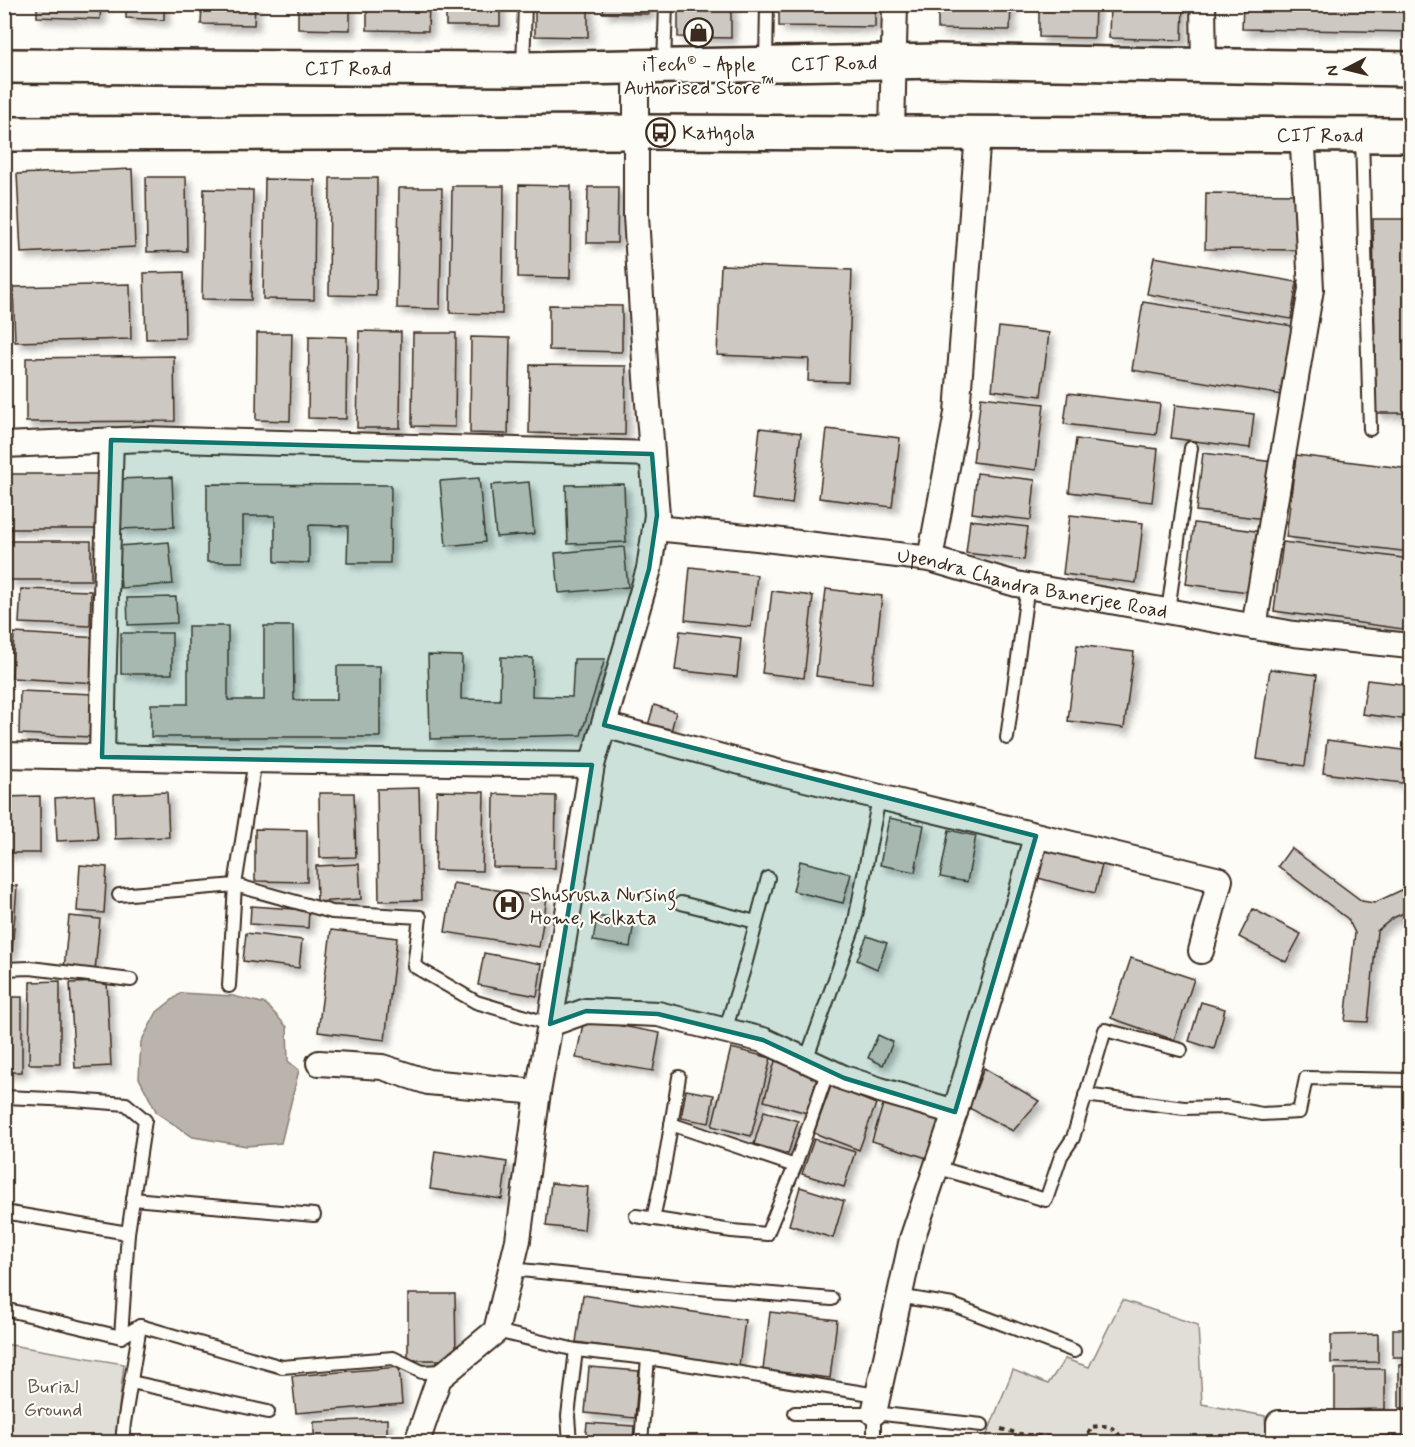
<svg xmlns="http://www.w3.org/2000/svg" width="1415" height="1447" font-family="Mynerve,sans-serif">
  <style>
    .green { fill: #e1ded7; stroke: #8e847a; stroke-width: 1.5 }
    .water { fill: #bbb4ad; stroke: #887d74; stroke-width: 1.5 }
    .building { fill: #cdc8c2; stroke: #3b2a1e; stroke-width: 1.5; filter: url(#shadow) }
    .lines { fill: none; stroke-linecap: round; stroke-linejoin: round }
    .lane-casing { stroke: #3b2a1e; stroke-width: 16 }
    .street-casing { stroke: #3b2a1e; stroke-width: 28 }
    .primary-casing { stroke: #3b2a1e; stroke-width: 38 }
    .path { stroke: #3b2a1e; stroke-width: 4; stroke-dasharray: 4.5 4.5; stroke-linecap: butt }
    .lane { stroke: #fdfcf7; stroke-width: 12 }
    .street { stroke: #fdfcf7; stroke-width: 24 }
    .primary { stroke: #fdfcf7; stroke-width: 33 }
    .marked { fill: #0f766e; fill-opacity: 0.2; stroke: #0f766e; stroke-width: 4.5; stroke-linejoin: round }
    .labels { text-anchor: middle; stroke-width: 4.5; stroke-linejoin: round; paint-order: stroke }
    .street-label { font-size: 20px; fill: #3b2a1e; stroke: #fdfcf7 }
    .poi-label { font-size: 20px; fill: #3b2a1e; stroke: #fdfcf7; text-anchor: start }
    .park-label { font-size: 20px; fill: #64574c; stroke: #fdfcf7 }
  </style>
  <defs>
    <filter id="shadow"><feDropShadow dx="5.5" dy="5.5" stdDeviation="3" flood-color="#0004"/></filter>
  </defs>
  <rect width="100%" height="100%" fill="#fdfcf7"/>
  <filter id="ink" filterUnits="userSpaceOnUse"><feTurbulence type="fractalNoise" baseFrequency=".0167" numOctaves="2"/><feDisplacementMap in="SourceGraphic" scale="12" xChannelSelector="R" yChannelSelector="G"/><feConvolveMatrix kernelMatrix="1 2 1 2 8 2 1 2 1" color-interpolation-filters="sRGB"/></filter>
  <g filter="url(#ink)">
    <g class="green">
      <polygon points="1122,1300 1198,1325 1202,1404 1265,1416 1267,1442 984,1442 1013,1370 1048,1384 1065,1359 1089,1367"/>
      <polygon points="5,1345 11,1345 124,1364 115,1442 5,1442"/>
    </g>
    <polygon class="water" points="181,993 233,996 266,1004 287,1027 288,1061 299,1070 281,1143 247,1146 193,1137 157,1113 139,1078 141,1042 157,1012"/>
    <g class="building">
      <polygon points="37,4 101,4 100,19 37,17"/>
      <polygon points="126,4 164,4 164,20 126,18"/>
      <polygon points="202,4 255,4 254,25 201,24"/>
      <polygon points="298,4 350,4 350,30 298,29"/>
      <polygon points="367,4 429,4 428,31 367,30"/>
      <rect x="446" y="4" width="54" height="22"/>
      <polygon points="535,4 588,4 588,37 535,36"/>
      <polygon points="604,4 650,4 649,14 603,13"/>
      <polygon points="678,4 731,4 731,38 678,37"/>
      <polygon points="779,4 875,4 875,27 779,26"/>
      <polygon points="938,4 1011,4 1010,30 938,29"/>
      <polygon points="1039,4 1095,4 1094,38 1039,37"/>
      <polygon points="1110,4 1183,4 1182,40 1109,38"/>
      <polygon points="1243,4 1410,4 1410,32 1242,29"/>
      <polygon points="132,169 135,247 21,253 17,174"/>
      <polygon points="146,177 186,177 187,251 147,252"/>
      <polygon points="330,178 377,178 376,296 329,295"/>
      <polygon points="265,179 315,180 314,300 263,299"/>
      <polygon points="519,185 571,186 570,278 518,277"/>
      <polygon points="452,186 504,186 502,314 450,313"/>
      <polygon points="588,187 618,187 617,243 587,243"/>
      <polygon points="399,188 442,188 440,309 397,308"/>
      <polygon points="204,189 253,190 251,300 202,299"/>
      <polygon points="1206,193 1299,194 1299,250 1205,249"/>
      <polygon points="1373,219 1410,219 1410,413 1376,413"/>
      <polygon points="1154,257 1297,282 1291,319 1147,294"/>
      <polygon points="721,265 852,270 848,382 808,381 809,359 717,355"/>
      <polygon points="184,272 185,338 146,339 144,273"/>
      <polygon points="130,284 131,339 15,342 13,287"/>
      <polygon points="1143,302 1299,327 1288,396 1132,370"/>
      <polygon points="549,305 622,306 622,352 549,350"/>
      <polygon points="999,327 1049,333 1041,396 992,390"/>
      <polygon points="359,331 401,332 400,428 357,428"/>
      <polygon points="257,333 292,333 290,421 256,420"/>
      <polygon points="413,333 456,333 455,427 412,426"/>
      <polygon points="309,336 347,337 346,419 308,418"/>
      <polygon points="471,337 510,338 508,434 470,433"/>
      <polygon points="174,356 175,421 26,422 26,358"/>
      <polygon points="530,365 626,366 625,435 529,433"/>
      <polygon points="1068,393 1160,404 1156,435 1064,424"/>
      <polygon points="981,397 1044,404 1036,470 973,462"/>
      <polygon points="1175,405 1254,414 1250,448 1171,438"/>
      <polygon points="760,428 801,433 792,504 752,499"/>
      <polygon points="827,429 900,438 892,507 819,498"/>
      <polygon points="1076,439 1158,449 1152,502 1069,492"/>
      <polygon points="1203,453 1273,462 1266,519 1196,511"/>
      <polygon points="1296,455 1410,469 1410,552 1286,537"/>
      <polygon points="977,473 1035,480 1031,520 972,513"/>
      <polygon points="7,474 101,474 100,529 7,529"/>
      <polygon points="172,477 174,527 119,529 117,479"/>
      <polygon points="479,478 485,542 446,546 440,481"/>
      <polygon points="529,482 534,534 496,537 491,485"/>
      <polygon points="207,484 391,485 390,563 347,563 348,526 309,525 309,563 275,562 275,516 243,516 243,562 207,562"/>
      <polygon points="624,484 626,542 568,544 566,485"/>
      <polygon points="1070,515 1143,523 1136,583 1063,574"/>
      <polygon points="970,520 1028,527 1024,560 966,553"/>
      <polygon points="1194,523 1263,532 1256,593 1186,584"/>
      <polygon points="8,541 91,541 91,580 9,580"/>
      <polygon points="169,542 173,584 121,588 118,546"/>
      <polygon points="1283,542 1410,559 1410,630 1274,611"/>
      <polygon points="624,547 628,587 559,593 555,553"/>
      <polygon points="690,567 757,575 751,627 685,620"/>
      <polygon points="21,589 91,591 90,626 19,623"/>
      <polygon points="826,589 882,596 872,683 816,676"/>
      <polygon points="772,591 813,596 804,678 762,673"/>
      <polygon points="176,597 177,623 128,625 127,598"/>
      <polygon points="188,626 228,626 228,700 264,700 264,626 293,626 294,700 337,700 337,666 380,666 380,737 151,737 151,704 188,704"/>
      <polygon points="680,631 741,638 737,677 675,670"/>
      <polygon points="14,633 100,638 97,683 12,678"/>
      <rect x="121" y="633" width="51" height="41"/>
      <polygon points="1077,645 1134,652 1124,728 1068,721"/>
      <polygon points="428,655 462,656 461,699 500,700 501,657 533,658 532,696 572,697 574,659 605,659 581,735 430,739"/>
      <polygon points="1270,669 1317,675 1305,766 1257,759"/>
      <polygon points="1367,680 1410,685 1410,720 1362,714"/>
      <polygon points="20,691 94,694 93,737 19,734"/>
      <polygon points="654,705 676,712 669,739 646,732"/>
      <polygon points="1327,740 1410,751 1410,784 1323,773"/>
      <polygon points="419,788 422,900 379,901 377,789"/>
      <polygon points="437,791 484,792 482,871 435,870"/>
      <polygon points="167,792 169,837 115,839 114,794"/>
      <polygon points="319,793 354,793 356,857 320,858"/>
      <polygon points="494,794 556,796 555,868 493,867"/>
      <polygon points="94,795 98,839 57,841 55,798"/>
      <polygon points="40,796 40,853 4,853 4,797"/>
      <polygon points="889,818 924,825 915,872 880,865"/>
      <polygon points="255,829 307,830 307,882 255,881"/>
      <polygon points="949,830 976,836 967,882 940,877"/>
      <polygon points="1047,842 1104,857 1095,893 1038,878"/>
      <polygon points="1291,848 1362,901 1374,903 1410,886 1410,910 1393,918 1377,931 1368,1022 1345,1021 1355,933 1348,919 1278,866"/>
      <polygon points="800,861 851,874 843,903 793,891"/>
      <polygon points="359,864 361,899 317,902 316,866"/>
      <polygon points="80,865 107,867 104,913 77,911"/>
      <polygon points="453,883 547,898 539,947 445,932"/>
      <polygon points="4,885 17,886 12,953 4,953"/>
      <polygon points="251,906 309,910 308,928 250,924"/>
      <polygon points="1253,909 1301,934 1286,962 1239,937"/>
      <polygon points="69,916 100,919 95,971 64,969"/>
      <polygon points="597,916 634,922 630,947 593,941"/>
      <polygon points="331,930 397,938 385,1040 318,1032"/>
      <polygon points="246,933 302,940 299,968 243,961"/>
      <polygon points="867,936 887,943 877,969 857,960"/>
      <polygon points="484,953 542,964 537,996 478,985"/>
      <polygon points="1131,958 1194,979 1174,1040 1111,1018"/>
      <polygon points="60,981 60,1064 29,1064 30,982"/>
      <polygon points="107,982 111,1066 75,1068 70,983"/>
      <rect x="4" y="997" width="18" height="75"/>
      <polygon points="1201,1002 1225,1009 1214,1049 1189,1041"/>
      <polygon points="584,1019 660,1033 653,1071 576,1058"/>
      <polygon points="878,1035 893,1042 883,1065 868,1058"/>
      <polygon points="731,1048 771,1058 751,1136 712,1126"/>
      <polygon points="775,1061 818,1074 807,1113 764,1101"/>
      <polygon points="984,1068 1039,1101 1013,1131 969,1108"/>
      <polygon points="831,1086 876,1104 859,1150 814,1133"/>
      <polygon points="686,1090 714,1095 709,1123 681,1118"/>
      <polygon points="884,1101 939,1118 927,1158 872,1141"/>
      <polygon points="764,1111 798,1121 788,1154 754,1144"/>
      <polygon points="814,1139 855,1152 844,1187 802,1174"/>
      <polygon points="435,1151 507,1162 502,1199 430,1189"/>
      <polygon points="551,1183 588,1187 584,1230 546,1226"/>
      <polygon points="800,1187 844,1201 833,1238 789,1225"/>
      <polygon points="408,1294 455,1294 456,1360 408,1360"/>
      <polygon points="583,1295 745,1320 739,1366 576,1342"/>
      <polygon points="770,1312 837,1320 830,1378 763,1370"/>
      <rect x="1393" y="1329" width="17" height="28"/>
      <polygon points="1378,1334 1378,1362 1331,1363 1331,1335"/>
      <rect x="1399" y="1365" width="11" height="43"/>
      <polygon points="399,1367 402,1404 296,1413 292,1376"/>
      <polygon points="589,1367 639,1371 635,1418 585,1413"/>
      <polygon points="1335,1369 1385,1369 1385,1409 1335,1410"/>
      <polygon points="387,1419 387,1442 314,1442 314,1422"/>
      <polygon points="587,1423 634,1426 633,1442 585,1442"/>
    </g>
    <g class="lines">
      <defs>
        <g id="lane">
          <polyline points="766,63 767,4"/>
          <polyline points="664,66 666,4"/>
          <polyline points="523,68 525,4"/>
          <polyline points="1362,136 1370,429"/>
          <polyline points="1168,611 1191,448"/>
          <polyline points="1007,738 1028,585"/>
          <polyline points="119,895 235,885 332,912 420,917 414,966 476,1002 550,1024"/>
          <polyline points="681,903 756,922"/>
          <polyline points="4,969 30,968 131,980"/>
          <polyline points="229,986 235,885 255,760"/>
          <polyline points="725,1031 744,969 768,878"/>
          <polyline points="806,1060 854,926 879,798"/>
          <polyline points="1085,1095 1184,1108 1225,1107 1262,1114 1299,1112 1306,1078 1410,1080"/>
          <polyline points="4,1097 74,1100 126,1104 145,1120 128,1233 121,1337"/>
          <polyline points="671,1124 795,1166"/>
          <polyline points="936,1167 1046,1200 1061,1156 1073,1138 1105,1030 1181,1050"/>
          <polyline points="133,1199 314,1215"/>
          <polyline points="4,1212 128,1233"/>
          <polyline points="636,1216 732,1231 767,1234 795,1166 828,1070"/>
          <polyline points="653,1219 663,1173 679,1077"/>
          <polyline points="511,1269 687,1287 832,1299"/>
          <polyline points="898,1296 953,1305 1074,1351"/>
          <polyline points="4,1309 121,1337 140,1326 282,1367 393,1358 422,1372 443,1371"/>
          <polyline points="496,1331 576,1350 648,1358 877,1395"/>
          <polyline points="131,1382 268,1412"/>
          <polyline points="795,1413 874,1413 982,1425"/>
          <polyline points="874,1413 874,1442"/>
          <polyline points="122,1442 124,1423 140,1326"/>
          <polyline points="570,1442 568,1416 576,1350"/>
          <polyline points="641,1442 648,1358"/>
        </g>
        <g id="street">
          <polyline points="1203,4 1204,66"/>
          <polyline points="892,132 895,4"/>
          <polyline points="4,445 144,439 652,454"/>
          <path id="s1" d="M655,528L757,538L930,559L1016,584L1294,634L1410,646"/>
          <polyline points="930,559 957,413 978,133"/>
          <polyline points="1254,627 1311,289 1306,194 1302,134"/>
          <polyline points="604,725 781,773 1220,880 1201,951"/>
          <polyline points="4,755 241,760 592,765"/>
          <polyline points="102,757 104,659 111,440"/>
          <polyline points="550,1024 586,1011 658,1014 763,1040 844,1078 880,1090 955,1112"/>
          <polyline points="319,1063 382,1067 428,1082 538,1092"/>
          <polyline points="874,1413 912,1239 955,1112 1021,894 1036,836"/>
          <polyline points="417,1442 439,1378 496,1331 518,1240 538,1092 550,1024 592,765 649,569 657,515 646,378 636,216 636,68"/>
          <polyline points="1279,1442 1279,1423 1410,1423"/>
        </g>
        <g id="primary">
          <path id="s2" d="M4,66L523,69L940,61L1410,69"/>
          <path id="s3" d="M4,134L637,132L1410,135"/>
        </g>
      </defs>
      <use href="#lane" class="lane-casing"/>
      <use href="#street" class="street-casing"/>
      <use href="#primary" class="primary-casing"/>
      <g class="path">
        <polyline points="1001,1429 1020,1434 1084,1441"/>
        <path d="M1084,1442L1092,1427C1111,1424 1114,1427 1124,1442"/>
      </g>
      <use href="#lane" class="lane"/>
      <use href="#street" class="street"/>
      <use href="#primary" class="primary"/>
    </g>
  </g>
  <path class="marked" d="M111,440L652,454L657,515L649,569L604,725L1036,836L955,1112L844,1078L763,1040L658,1014L586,1011L550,1024L592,765L102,757Z"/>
  <defs>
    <symbol id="shop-ring" viewBox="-11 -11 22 22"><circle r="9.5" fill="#fdfcf7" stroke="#3b2a1e" stroke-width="1.5"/><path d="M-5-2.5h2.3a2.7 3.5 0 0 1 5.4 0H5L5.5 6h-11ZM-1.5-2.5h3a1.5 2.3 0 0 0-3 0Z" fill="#3b2a1e"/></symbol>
    <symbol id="bus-ring" viewBox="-11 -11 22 22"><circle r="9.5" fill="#fdfcf7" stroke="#3b2a1e" stroke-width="1.5"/><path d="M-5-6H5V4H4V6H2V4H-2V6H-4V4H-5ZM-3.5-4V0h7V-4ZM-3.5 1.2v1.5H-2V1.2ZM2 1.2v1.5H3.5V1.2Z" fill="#3b2a1e"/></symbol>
    <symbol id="hospital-ring" viewBox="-11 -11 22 22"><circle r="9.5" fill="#fdfcf7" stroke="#3b2a1e" stroke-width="1.5"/><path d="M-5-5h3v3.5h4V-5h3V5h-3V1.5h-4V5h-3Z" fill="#3b2a1e"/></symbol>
  </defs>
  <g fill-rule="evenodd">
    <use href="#shop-ring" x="682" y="16" width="33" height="33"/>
    <use href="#bus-ring" x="644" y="116" width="33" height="33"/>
    <use href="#hospital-ring" x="492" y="888" width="33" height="33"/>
  </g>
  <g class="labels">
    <g class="street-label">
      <text dy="7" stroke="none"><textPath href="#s2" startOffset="830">CIT Road</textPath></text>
      <text dy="7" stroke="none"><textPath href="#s2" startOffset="344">CIT Road</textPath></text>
      <text dy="7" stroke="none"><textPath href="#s3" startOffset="1316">CIT Road</textPath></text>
      <text dy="7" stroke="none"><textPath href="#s1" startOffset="382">Upendra Chandra Banerjee Road</textPath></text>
    </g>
    <g class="poi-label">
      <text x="699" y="71" text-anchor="middle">iTech® - Apple<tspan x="699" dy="23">Authorised Store™</tspan></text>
      <text x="682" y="139">Kathgola</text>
      <text x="530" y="901">Shusrusha Nursing<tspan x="530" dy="23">Home, Kolkata</tspan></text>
    </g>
    <g class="park-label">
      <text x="53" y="1393">Burial<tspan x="53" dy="23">Ground</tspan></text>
    </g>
  </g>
  <rect width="1415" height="1447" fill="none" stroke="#fdfcf7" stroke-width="24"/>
  <rect x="12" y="12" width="1391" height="1423" fill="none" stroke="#3b2a1e" stroke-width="2" filter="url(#ink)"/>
  <g transform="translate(1346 69) rotate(263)" stroke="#fdfcf7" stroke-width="4.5" paint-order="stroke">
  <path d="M0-4.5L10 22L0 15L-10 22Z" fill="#3b2a1e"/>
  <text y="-9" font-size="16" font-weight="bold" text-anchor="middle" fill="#3b2a1e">N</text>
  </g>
</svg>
